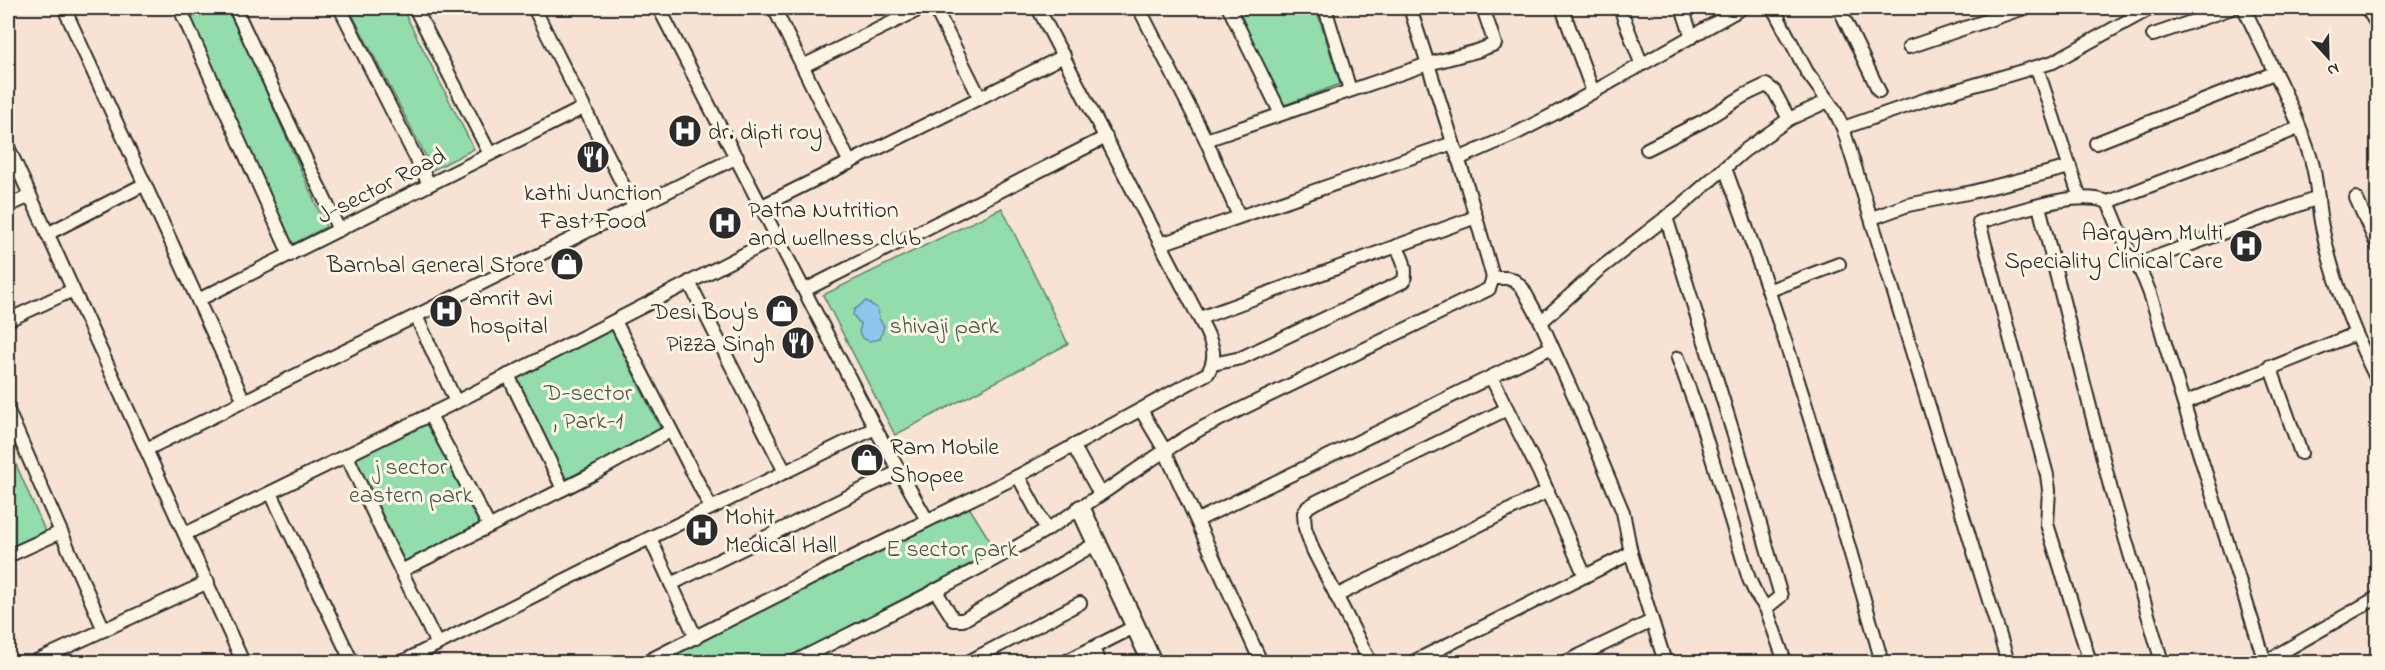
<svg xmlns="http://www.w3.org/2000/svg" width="2385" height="670" font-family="'Indie Flower',sans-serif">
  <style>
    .green { fill: #93dcab; stroke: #5f846b; stroke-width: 1.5 }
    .water { fill: #8ec7ed; stroke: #66899f; stroke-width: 1.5 }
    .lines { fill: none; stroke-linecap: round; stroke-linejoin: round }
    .street-casing { stroke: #2b2b2b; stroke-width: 16 }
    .secondary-casing { stroke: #2b2b2b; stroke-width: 22 }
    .street { stroke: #fcf5e5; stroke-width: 12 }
    .secondary { stroke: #fcf5e5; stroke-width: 18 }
    .labels { text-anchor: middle; stroke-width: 6; stroke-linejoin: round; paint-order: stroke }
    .poi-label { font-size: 24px; fill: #2b2b2b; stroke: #fcf5e5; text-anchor: start }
    .street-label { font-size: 24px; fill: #2b2b2b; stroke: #fcf5e5 }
    .park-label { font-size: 24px; fill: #45574b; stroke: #fcf5e5 }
  </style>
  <rect width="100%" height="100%" fill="#f8e2d3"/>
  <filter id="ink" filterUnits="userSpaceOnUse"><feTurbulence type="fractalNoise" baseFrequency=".0167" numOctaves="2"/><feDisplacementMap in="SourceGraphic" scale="12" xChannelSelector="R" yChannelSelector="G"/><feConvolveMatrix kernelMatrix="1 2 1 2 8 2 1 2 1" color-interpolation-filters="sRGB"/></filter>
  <g filter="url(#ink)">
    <g class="green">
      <polygon points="209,8 229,8 326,227 291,245 188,19"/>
      <polygon points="349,8 402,8 474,149 433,170"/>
      <polygon points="1235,8 1316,8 1340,84 1282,106"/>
      <polygon points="1002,208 1068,344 895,435 823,295"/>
      <polygon points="615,329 615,337 662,432 564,480 514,379"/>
      <polygon points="426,422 482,529 407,566 356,459"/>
      <polygon points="8,446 45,531 8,548"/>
      <polygon points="967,504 1002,560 793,662 661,662"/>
    </g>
    <polygon class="water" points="866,301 877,308 879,319 884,326 880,339 869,341 862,338 859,332 861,325 853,315 854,310"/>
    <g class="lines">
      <defs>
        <g id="street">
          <polyline points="64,8 244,401"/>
          <polyline points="235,8 339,230"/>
          <polyline points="340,8 429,184"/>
          <polyline points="415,8 490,154"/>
          <polyline points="534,8 634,207"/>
          <polyline points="659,8 875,428 927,520"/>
          <polyline points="774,8 850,163"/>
          <polyline points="935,8 980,98"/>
          <polyline points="1139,8 1206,140 1239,216"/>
          <polyline points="1229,8 1281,114"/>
          <polyline points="1325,8 1350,90"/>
          <polyline points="1562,8 1593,92"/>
          <polyline points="1620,8 1641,63"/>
          <polyline points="1682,8 1692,37"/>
          <polyline points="1773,8 1807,72 1834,109 1843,128 2008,662"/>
          <polyline points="1839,8 1879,91"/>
          <path d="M2244,8C2266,57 2295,107 2311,159C2318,181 2317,204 2322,227C2333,281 2354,333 2378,382"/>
          <polyline points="2367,8 2378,26"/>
          <polyline points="181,11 290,255"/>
          <polyline points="2153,35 2232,8"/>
          <polyline points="1909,47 2024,8"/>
          <polyline points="803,66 922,8"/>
          <polyline points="2037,68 2080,198"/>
          <polyline points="1843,128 1927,99 2053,62 2151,8"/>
          <polyline points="1206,140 1428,64 1477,51 1495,44 1483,8"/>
          <polyline points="2096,143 2274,73"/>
          <polyline points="8,147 243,662"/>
          <polyline points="1647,149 1703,121 1745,95 1766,85 1774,91 1789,119"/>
          <polyline points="1458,159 1515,134 1554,114 1742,8"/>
          <path d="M1725,168C1785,330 1835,496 1882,662"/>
          <polyline points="2356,198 2378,247"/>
          <path d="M2108,202L2131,257C2150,278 2161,334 2171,363C2203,462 2234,562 2265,662"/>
          <polyline points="8,206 30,196"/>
          <polyline points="762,206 1064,56"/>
          <polyline points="2039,206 2111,490 2162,662"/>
          <polyline points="1666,217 1737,445 1781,596 1766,608 1785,662"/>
          <polyline points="1872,218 1908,205 1972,192 2070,167"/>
          <polyline points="47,234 145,184"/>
          <polyline points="1161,244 1453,143"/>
          <polyline points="2137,264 2318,198"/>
          <polyline points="1493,278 1507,278 1515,281 1523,289 1541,322 1575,398 1623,512 1631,553 1665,662"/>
          <polyline points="689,282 785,472"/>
          <polyline points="805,290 1106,137"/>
          <polyline points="1770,290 1839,264"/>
          <polyline points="198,300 583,108"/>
          <polyline points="416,316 456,402"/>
          <polyline points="1200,318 1476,217"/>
          <polyline points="8,320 73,290"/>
          <polyline points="615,321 711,508"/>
          <polyline points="1541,322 1596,272 1682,205 1744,151 1789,119 1828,101"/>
          <polyline points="1678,358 1700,419 1749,579 1756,594 1766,608"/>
          <path d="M1213,364L1241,358L1404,281C1407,267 1403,259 1396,246"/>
          <polyline points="2270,366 2301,453"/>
          <polyline points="508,375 563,489"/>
          <polyline points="1491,377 1539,472 1585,576"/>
          <polyline points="2184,403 2355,334"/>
          <polyline points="1141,410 1164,449 1261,662"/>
          <polyline points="8,411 104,630"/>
          <polyline points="430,415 489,526"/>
          <polyline points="1073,445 1100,494"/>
          <polyline points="147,449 737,157"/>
          <polyline points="347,456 385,538 437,644"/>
          <polyline points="1018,476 1047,530"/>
          <polyline points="271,493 352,662"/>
          <polyline points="1198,520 1552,347"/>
          <polyline points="185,534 456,402 778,237"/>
          <polyline points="650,538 696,638"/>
          <polyline points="8,556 61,532"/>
          <polyline points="401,571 593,474 670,431"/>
          <polyline points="671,584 900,471"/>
          <polyline points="935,590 954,620 963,620 1097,543"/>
          <polyline points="1336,596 1548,491"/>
          <polyline points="1093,649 1099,662"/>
          <polyline points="34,662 208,582"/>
          <polyline points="402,662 617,554 875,428"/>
          <path d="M646,662L841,563L1018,476L1208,373C1217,357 1213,346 1206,331L1038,8"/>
          <path d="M794,662C877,620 963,579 1044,531C1099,499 1148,458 1204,427L1489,289L1493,278L1491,270L1467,186L1410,8"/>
          <polyline points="968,662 1080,603"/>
          <polyline points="1065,662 1136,626"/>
          <polyline points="1370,662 1313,550 1305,528 1304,513 1308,507 1316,502 1507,409"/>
          <polyline points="1413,662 1631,553"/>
          <polyline points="1566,662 1652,621"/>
          <path d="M2090,662L2047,524L2049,490L2047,475L1979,222C2014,213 2075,189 2108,202L2299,128"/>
          <polyline points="2265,662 2378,597"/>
        </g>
        <polyline id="secondary" points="1081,509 1152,662"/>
      </defs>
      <use href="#street" class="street-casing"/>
      <use href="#secondary" class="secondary-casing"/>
      <use href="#street" class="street"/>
      <use href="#secondary" class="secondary"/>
    </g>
  </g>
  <defs>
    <symbol id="hospital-disc" viewBox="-11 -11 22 22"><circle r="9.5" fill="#2b2b2b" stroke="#fcf5e5"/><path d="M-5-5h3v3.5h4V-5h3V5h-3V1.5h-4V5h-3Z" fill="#fff"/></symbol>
    <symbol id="restaurant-disc" viewBox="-11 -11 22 22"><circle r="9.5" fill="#2b2b2b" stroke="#fcf5e5"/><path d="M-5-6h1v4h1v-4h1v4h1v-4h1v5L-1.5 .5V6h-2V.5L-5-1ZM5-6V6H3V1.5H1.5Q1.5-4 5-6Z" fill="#fff"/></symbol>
    <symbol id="shop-disc" viewBox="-11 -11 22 22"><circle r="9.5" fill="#2b2b2b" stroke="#fcf5e5"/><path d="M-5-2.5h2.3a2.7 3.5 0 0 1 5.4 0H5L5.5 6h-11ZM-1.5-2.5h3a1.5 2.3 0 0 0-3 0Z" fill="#fff"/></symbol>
  </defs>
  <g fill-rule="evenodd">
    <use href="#hospital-disc" x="666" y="112" width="38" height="38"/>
    <use href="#restaurant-disc" x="574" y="138" width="38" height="38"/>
    <use href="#hospital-disc" x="706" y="204" width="38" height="38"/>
    <use href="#hospital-disc" x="2227" y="227" width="38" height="38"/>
    <use href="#shop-disc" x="548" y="245" width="38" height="38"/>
    <use href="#hospital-disc" x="427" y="292" width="38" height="38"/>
    <use href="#shop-disc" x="763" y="292" width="38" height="38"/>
    <use href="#restaurant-disc" x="779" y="324" width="38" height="38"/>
    <use href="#shop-disc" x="848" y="441" width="38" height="38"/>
    <use href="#hospital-disc" x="683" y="511" width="38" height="38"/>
  </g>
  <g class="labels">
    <g class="poi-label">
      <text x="708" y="139">dr. dipti roy</text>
      <text x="593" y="200" text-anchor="middle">kathi Junction<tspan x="593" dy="28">Fast Food</tspan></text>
      <text x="748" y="217">Patna Nutrition<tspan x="748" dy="28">and wellness club</tspan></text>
      <text x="2223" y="240" text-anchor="end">Aargyam Multi<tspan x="2223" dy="28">Speciality Clinical Care</tspan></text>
      <text x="544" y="272" text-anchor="end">Barnbal General Store</text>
      <text x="469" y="305">amrit avi<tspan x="469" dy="28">hospital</tspan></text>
      <text x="759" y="319" text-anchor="end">Desi Boy's</text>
      <text x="775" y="351" text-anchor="end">Pizza Singh</text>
      <text x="890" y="454">Ram Mobile<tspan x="890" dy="28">Shopee</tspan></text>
      <text x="725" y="524">Mohit<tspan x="725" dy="28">Medical Hall</tspan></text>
    </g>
    <g class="street-label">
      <text transform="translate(381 185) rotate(-27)" y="8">J-sector Road</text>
    </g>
    <g class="park-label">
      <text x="944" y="333">shivaji park</text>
      <text x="588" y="400">D-sector<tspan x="588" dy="28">, Park-1</tspan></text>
      <text x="411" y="474">j sector<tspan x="411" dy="28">eastern park</tspan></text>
      <text x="952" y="556">E sector park</text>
    </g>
  </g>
  <rect width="2385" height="670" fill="none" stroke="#fcf5e5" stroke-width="30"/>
  <rect x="15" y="15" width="2355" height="640" fill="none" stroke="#2b2b2b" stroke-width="2" filter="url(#ink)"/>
  <g transform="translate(2328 57) rotate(158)" stroke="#fcf5e5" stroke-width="4.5" paint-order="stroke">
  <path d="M0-4.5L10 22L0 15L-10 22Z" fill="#2b2b2b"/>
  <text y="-9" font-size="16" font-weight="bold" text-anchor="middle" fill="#2b2b2b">N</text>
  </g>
</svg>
